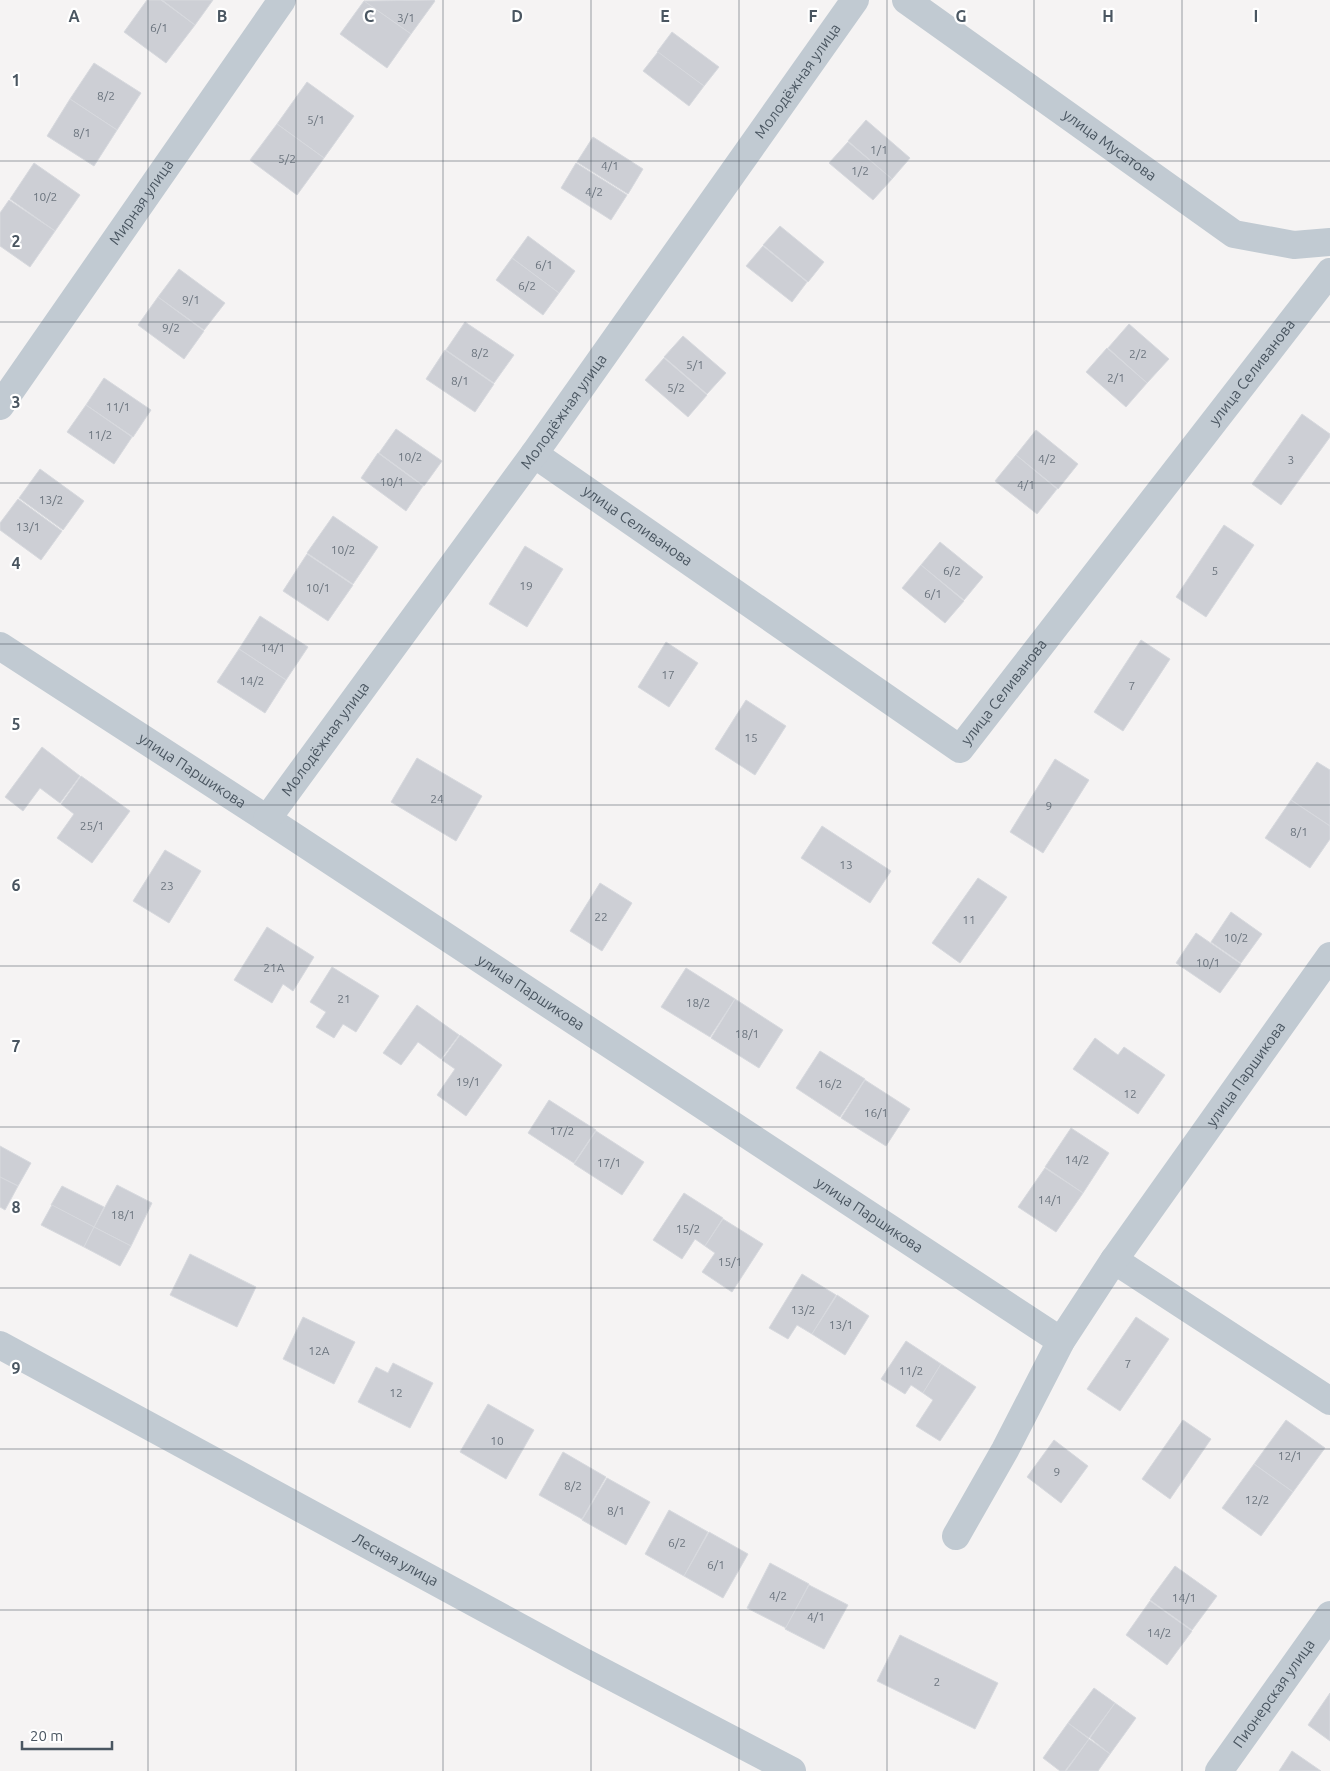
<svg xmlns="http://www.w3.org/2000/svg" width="1330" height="1771" font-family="Ubuntu,sans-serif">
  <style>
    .building { fill: #cdcfd5; stroke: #d7d9de }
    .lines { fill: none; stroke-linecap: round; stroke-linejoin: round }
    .minor { stroke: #c1cad2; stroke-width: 28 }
    .grid { fill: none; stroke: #4a5661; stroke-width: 1; stroke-opacity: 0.55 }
    .labels { text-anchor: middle; stroke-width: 4.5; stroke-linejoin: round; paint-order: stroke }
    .number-label { font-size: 12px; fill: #6b747e }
    .street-label { font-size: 15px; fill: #4a5661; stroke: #fff }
    .grid-label { font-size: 16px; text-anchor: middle; font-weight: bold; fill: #4a5661; stroke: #fff; stroke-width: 4.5; stroke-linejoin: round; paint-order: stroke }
  </style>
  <rect width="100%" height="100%" fill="#f5f3f3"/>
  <g class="building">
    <polygon points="147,0 161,0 195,25 166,63 124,32"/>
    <polygon points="162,0 213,0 195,25"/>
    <polygon points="434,0 435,1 411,34 364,1"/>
    <polygon points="364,1 411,34 387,68 340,34"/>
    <polygon points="672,32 719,67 704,86 657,52"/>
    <polygon points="658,52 704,86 689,106 643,71"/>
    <polygon points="94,63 141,93 117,130 70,99"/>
    <polygon points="307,82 354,116 324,158 277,124"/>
    <polygon points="70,99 117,130 94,166 47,136"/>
    <polygon points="866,120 910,158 892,179 848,141"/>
    <polygon points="277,124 324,158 297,195 250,160"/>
    <polygon points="593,137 643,169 628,194 577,162"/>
    <polygon points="848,142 892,179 873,200 829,163"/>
    <polygon points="34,163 80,195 55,231 10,199"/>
    <polygon points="576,163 627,195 611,220 561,188"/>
    <polygon points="9,200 55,231 30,267 0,246 0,213"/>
    <polygon points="780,226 824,262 808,282 763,245"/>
    <polygon points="528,236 575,271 559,293 512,258"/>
    <polygon points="763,246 807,282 792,302 746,266"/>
    <polygon points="512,258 559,293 543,315 496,280"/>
    <polygon points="179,269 225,303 204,330 158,297"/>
    <polygon points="158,297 204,331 184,359 138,325"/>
    <polygon points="465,322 514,355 494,383 446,350"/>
    <polygon points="1129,324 1169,359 1147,383 1108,348"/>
    <polygon points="683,336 726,373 707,394 664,357"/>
    <polygon points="1107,348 1147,383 1126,407 1086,372"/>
    <polygon points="445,350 494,384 475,412 426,379"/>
    <polygon points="664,358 707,395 688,417 645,380"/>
    <polygon points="104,378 151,410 133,437 86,405"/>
    <polygon points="86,405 132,437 114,464 67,432"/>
    <polygon points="1302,414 1330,434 1330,437 1281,505 1252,484"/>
    <polygon points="396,429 442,461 424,486 379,453"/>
    <polygon points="1036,430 1078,464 1058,489 1016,455"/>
    <polygon points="378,453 423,486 406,511 361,478"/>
    <polygon points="1016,455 1057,489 1037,514 995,481"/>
    <polygon points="40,469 84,501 63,530 19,498"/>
    <polygon points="18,499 62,531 41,560 0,530 0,523"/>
    <polygon points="333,516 378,547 353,584 307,553"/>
    <polygon points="1224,525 1254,545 1206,617 1176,597"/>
    <polygon points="940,542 983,577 964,600 921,565"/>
    <polygon points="525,546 563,569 527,627 489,604"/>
    <polygon points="307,554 353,585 328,621 283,591"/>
    <polygon points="921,565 964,601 945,623 902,588"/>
    <polygon points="260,616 308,647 286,680 239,649"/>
    <polygon points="1141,640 1170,659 1123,731 1094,712"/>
    <polygon points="666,642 698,663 669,707 638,687"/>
    <polygon points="239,649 286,680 265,713 217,682"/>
    <polygon points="746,700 786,726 755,775 715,749"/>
    <polygon points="42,747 80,776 60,803 40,788 23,811 5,797"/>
    <polygon points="417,758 482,796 456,841 391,802"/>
    <polygon points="1055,759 1089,780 1043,853 1010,832"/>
    <polygon points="1317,762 1330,770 1330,826 1291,800"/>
    <polygon points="81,776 130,811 92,863 57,838 74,814 61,804"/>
    <polygon points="1291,800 1330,826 1330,839 1310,868 1265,838"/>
    <polygon points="822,826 891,871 870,903 801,858"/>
    <polygon points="165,850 201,871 169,923 133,901"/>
    <polygon points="978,878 1007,897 960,963 932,943"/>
    <polygon points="600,883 632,903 602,951 570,931"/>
    <polygon points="1231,912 1262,934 1241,963 1211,942"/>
    <polygon points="267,927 314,957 293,991 283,984 272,1003 234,980"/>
    <polygon points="1196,933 1241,964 1220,993 1176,963"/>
    <polygon points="332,967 379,996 356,1032 343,1024 334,1038 316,1027 326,1012 310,1002"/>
    <polygon points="686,968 735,999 710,1037 661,1007"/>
    <polygon points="735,999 783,1030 759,1068 711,1038"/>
    <polygon points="417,1005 459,1035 441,1059 418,1042 401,1065 383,1053"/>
    <polygon points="460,1035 502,1065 466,1116 437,1095 455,1069 442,1060"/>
    <polygon points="1095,1038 1118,1055 1124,1047 1165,1075 1138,1114 1073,1069"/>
    <polygon points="820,1051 865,1079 840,1117 796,1088"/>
    <polygon points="865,1080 910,1109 886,1146 841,1118"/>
    <polygon points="549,1100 596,1130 574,1163 528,1133"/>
    <polygon points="1071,1128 1109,1153 1083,1193 1045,1167"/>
    <polygon points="596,1131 644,1162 622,1195 574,1164"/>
    <polygon points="0,1146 31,1163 18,1186 0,1177"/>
    <polygon points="1045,1168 1083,1193 1056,1232 1018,1207"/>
    <polygon points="0,1177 18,1186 5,1210 0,1207"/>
    <polygon points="117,1185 152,1203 131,1246 94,1227"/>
    <polygon points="62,1186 104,1207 94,1227 51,1205"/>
    <polygon points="684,1193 723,1218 705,1246 695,1239 682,1259 653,1240"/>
    <polygon points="52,1205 94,1227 84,1247 41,1225"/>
    <polygon points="723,1219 763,1244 732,1292 702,1272 715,1253 705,1246"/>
    <polygon points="94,1227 131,1246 120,1266 84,1247"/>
    <polygon points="190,1254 256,1287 237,1327 170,1295"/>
    <polygon points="802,1274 836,1295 812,1334 797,1325 788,1339 769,1328"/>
    <polygon points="837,1295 869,1316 845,1355 812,1334"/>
    <polygon points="303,1317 355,1342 334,1384 283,1359"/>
    <polygon points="1136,1317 1169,1339 1120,1411 1087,1389"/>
    <polygon points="906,1341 941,1364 923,1393 911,1385 905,1394 881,1379"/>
    <polygon points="393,1363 433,1383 410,1428 358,1402 376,1367 388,1373"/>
    <polygon points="941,1364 976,1387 940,1441 916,1426 933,1400 923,1393"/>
    <polygon points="488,1404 534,1430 506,1479 460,1452"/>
    <polygon points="1183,1420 1211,1439 1170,1499 1142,1479"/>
    <polygon points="1286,1420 1325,1448 1293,1492 1254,1464"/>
    <polygon points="1054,1440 1088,1466 1061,1503 1027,1477"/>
    <polygon points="563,1452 606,1477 582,1519 539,1495"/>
    <polygon points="1254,1464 1293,1492 1261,1536 1222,1508"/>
    <polygon points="607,1478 650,1502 626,1545 582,1520"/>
    <polygon points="669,1510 708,1532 684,1576 645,1554"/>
    <polygon points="709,1532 748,1554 723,1598 684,1576"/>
    <polygon points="770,1563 809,1584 786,1628 747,1608"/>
    <polygon points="1175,1566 1217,1596 1192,1630 1150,1600"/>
    <polygon points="809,1585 848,1605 824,1649 785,1629"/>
    <polygon points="1150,1601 1192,1631 1167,1665 1126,1635"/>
    <polygon points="900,1635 998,1683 975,1729 877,1681"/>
    <polygon points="1094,1688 1115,1703 1089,1738 1068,1723"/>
    <polygon points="1330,1693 1330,1741 1308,1725"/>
    <polygon points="1115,1703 1136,1718 1110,1754 1090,1738"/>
    <polygon points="1068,1723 1089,1739 1065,1771 1060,1771 1043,1758"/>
    <polygon points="1089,1739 1110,1754 1098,1771 1066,1771"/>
    <polygon points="1292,1751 1321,1771 1279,1771"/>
  </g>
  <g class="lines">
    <g class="minor">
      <path id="s1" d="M906,0L1234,234L1294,245L1330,242"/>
      <path id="s2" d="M0,406L282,0"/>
      <path id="s3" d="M534,454L960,749L1330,272"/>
      <path id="s4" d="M0,646L267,819L1061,1341"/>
      <path id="s5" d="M267,819L534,454L855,0"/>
      <polyline points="1114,1260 1330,1401"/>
      <path id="s6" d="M0,1345L580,1660L792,1771"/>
      <path id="s7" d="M956,1536L1005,1450L1061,1341L1114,1260L1330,956"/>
      <path id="s8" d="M1219,1771L1330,1615"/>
    </g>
  </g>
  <path class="grid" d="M148,0V1771M296,0V1771M443,0V1771M591,0V1771M739,0V1771M887,0V1771M1034,0V1771M1182,0V1771M0,161H1330M0,322H1330M0,483H1330M0,644H1330M0,805H1330M0,966H1330M0,1127H1330M0,1288H1330M0,1449H1330M0,1610H1330"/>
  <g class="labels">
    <g class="number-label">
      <text x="406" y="22">3/1</text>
      <text x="159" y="32">6/1</text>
      <text x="106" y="100">8/2</text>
      <text x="316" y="124">5/1</text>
      <text x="82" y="137">8/1</text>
      <text x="879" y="154">1/1</text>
      <text x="287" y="163">5/2</text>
      <text x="610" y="170">4/1</text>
      <text x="860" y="175">1/2</text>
      <text x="594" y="196">4/2</text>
      <text x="45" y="201">10/2</text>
      <text x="544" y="269">6/1</text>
      <text x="527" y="290">6/2</text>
      <text x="191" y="304">9/1</text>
      <text x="171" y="332">9/2</text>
      <text x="480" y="357">8/2</text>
      <text x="1138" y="358">2/2</text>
      <text x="695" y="369">5/1</text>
      <text x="1116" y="382">2/1</text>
      <text x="460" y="385">8/1</text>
      <text x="676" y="392">5/2</text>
      <text x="118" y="411">11/1</text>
      <text x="100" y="439">11/2</text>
      <text x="410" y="461">10/2</text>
      <text x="1047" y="463">4/2</text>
      <text x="1291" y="464">3</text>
      <text x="392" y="486">10/1</text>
      <text x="1026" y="489">4/1</text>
      <text x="51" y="504">13/2</text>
      <text x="28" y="531">13/1</text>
      <text x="343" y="554">10/2</text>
      <text x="952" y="575">6/2</text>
      <text x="1215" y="575">5</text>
      <text x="526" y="590">19</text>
      <text x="318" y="592">10/1</text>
      <text x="933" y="598">6/1</text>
      <text x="273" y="652">14/1</text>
      <text x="668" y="679">17</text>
      <text x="252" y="685">14/2</text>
      <text x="1132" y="690">7</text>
      <text x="751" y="742">15</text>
      <text x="437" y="803">24</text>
      <text x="1049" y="810">9</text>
      <text x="92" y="830">25/1</text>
      <text x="1299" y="836">8/1</text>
      <text x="846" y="869">13</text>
      <text x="167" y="890">23</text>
      <text x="601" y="921">22</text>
      <text x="969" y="924">11</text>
      <text x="1236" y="942">10/2</text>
      <text x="1208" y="967">10/1</text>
      <text x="274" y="972">21А</text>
      <text x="344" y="1003">21</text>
      <text x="698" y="1007">18/2</text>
      <text x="747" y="1038">18/1</text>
      <text x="468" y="1086">19/1</text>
      <text x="830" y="1088">16/2</text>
      <text x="1130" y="1098">12</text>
      <text x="876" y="1117">16/1</text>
      <text x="562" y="1135">17/2</text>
      <text x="1077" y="1164">14/2</text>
      <text x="609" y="1167">17/1</text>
      <text x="1050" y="1204">14/1</text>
      <text x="123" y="1219">18/1</text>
      <text x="688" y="1233">15/2</text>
      <text x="730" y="1266">15/1</text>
      <text x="803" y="1314">13/2</text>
      <text x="841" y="1329">13/1</text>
      <text x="319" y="1355">12А</text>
      <text x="1128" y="1368">7</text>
      <text x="911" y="1375">11/2</text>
      <text x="396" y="1397">12</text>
      <text x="497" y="1445">10</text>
      <text x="1290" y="1460">12/1</text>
      <text x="1057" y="1476">9</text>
      <text x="573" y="1490">8/2</text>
      <text x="1257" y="1504">12/2</text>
      <text x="616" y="1515">8/1</text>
      <text x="677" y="1547">6/2</text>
      <text x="716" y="1569">6/1</text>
      <text x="778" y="1600">4/2</text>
      <text x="1184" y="1602">14/1</text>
      <text x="816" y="1621">4/1</text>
      <text x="1159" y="1637">14/2</text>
      <text x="937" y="1686">2</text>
    </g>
    <g class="street-label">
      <text dy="5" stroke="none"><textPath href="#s5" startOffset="909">Молодёжная улица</textPath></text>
      <text dy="5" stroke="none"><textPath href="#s1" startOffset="250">улица Мусатова</textPath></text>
      <text dy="5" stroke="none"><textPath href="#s2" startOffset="248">Мирная улица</textPath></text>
      <text dy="5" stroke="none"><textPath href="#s3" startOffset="995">улица Селиванова</textPath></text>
      <text dy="5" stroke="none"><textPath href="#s5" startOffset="504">Молодёжная улица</textPath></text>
      <text dy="5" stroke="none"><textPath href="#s3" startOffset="126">улица Селиванова</textPath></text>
      <text dy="5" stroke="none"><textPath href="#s3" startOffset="590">улица Селиванова</textPath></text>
      <text dy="5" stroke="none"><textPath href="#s5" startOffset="99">Молодёжная улица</textPath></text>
      <text dy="5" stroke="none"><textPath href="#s4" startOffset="229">улица Паршикова</textPath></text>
      <text dy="5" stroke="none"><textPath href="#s4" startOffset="634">улица Паршикова</textPath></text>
      <text dy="5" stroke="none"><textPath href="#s7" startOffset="546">улица Паршикова</textPath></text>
      <text dy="5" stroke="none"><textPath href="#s4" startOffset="1039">улица Паршикова</textPath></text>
      <text dy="5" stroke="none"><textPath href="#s6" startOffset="450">Лесная улица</textPath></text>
      <text dy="5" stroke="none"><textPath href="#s8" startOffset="95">Пионерская улица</textPath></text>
    </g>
  </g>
  <g class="grid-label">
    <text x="74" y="22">A</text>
    <text x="222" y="22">B</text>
    <text x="369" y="22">C</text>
    <text x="517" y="22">D</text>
    <text x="665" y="22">E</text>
    <text x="813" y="22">F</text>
    <text x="961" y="22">G</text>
    <text x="1108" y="22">H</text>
    <text x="1256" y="22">I</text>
    <text x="16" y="86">1</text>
    <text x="16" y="247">2</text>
    <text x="16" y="408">3</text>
    <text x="16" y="569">4</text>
    <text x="16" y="730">5</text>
    <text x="16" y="891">6</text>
    <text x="16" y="1052">7</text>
    <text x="16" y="1213">8</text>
    <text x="16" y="1374">9</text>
  </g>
  <path d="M22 1741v8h90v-8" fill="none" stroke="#4a5661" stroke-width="2.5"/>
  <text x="30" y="1741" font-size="15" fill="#4a5661" stroke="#ffffff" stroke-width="4" paint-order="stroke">20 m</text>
</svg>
